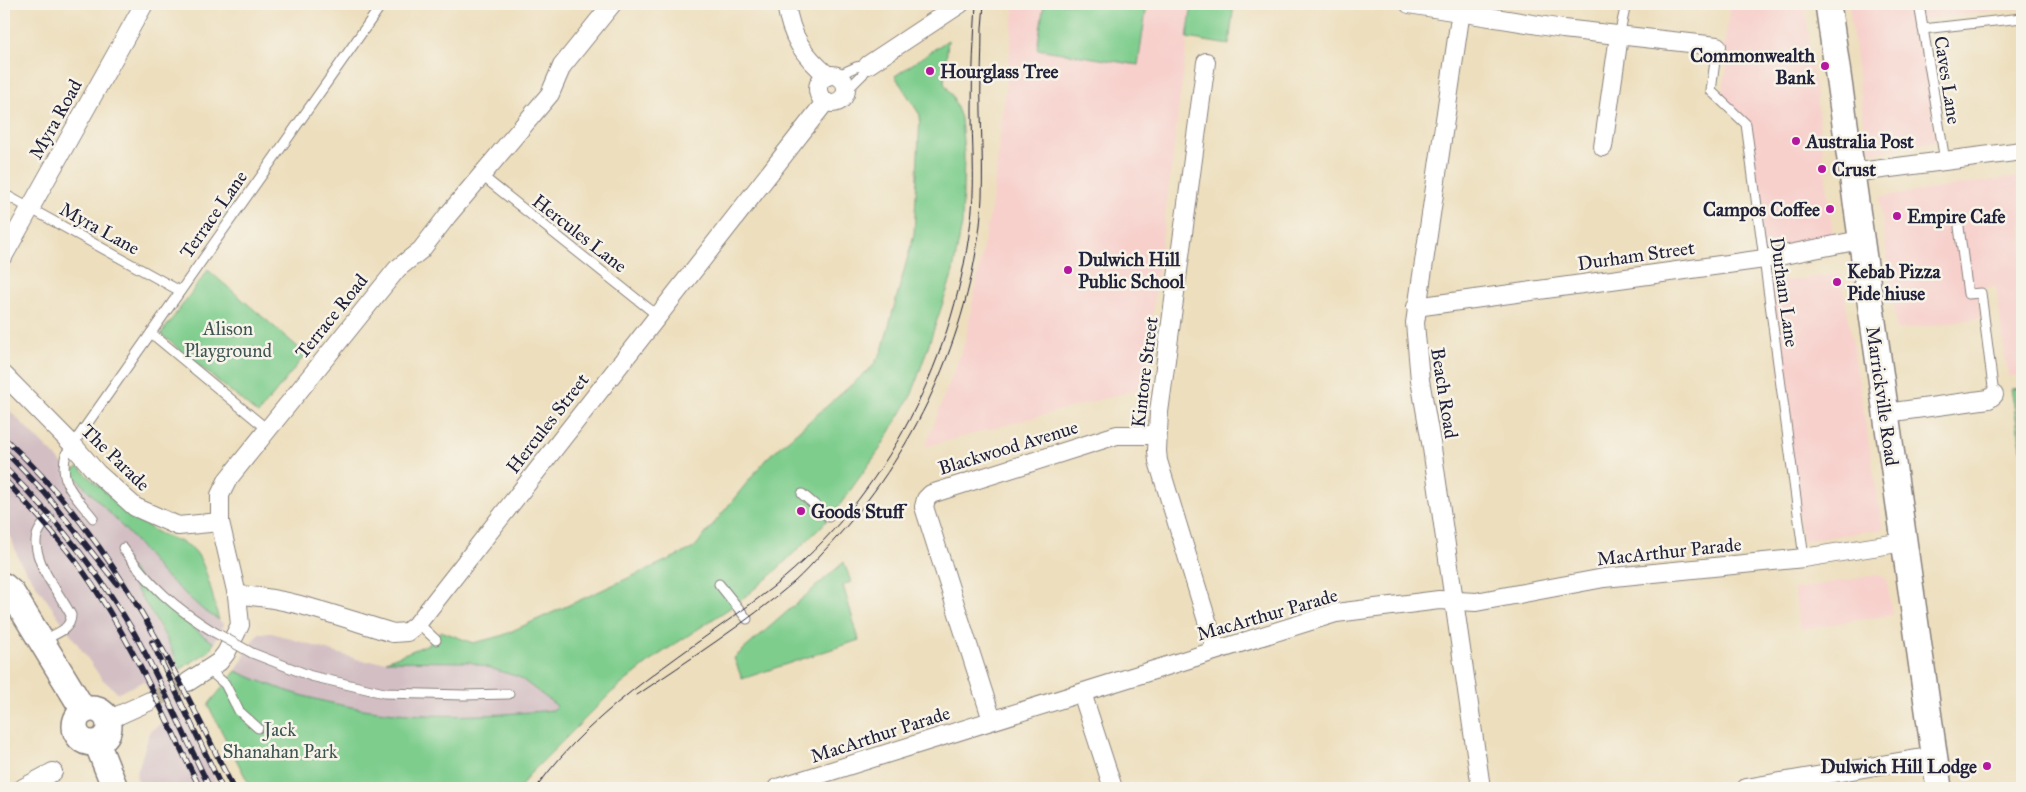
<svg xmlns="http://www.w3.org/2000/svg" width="2026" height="792" font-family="'IM FELL Great Primer',serif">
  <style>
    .built { fill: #f7d0cc }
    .industrial { fill: #d2bec3 }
    .green { fill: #7ecd8d; stroke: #507864 }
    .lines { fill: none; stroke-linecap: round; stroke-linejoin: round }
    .street-tunnel { stroke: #c4b9a4; stroke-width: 18; stroke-dasharray: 18 9; stroke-linecap: butt }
    .lane-casing { stroke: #88807c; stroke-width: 11 }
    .street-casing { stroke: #88807c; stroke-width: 20 }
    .secondary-casing { stroke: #88807c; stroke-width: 28 }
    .lane { stroke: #fff; stroke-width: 9 }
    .street { stroke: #fff; stroke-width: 18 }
    .secondary { stroke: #fff; stroke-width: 25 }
    .tram { stroke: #22223b; stroke-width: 1 }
    .rail-casing { stroke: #22223b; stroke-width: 5.5 }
    .rail { stroke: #f7f3e8; stroke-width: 4; stroke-dasharray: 11; stroke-linecap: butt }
    .lane-bridge-casing { stroke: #88807c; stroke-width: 11; stroke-linecap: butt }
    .lane-bridge { stroke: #fff; stroke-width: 9 }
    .poi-dot { fill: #b5179e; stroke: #f7f3e8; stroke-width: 2 }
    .labels { text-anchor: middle; stroke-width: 5; stroke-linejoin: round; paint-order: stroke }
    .poi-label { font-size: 19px; font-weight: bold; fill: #22223b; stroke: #f7f3e8; text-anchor: start }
    .street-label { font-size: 19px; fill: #22223b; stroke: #f7f3e8 }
    .park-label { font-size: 19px; fill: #3e5554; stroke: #f7f3e8 }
  </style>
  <rect width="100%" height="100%" fill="#f7f3e8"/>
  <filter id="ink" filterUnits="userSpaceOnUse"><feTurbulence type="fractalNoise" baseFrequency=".02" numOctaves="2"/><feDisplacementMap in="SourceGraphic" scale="10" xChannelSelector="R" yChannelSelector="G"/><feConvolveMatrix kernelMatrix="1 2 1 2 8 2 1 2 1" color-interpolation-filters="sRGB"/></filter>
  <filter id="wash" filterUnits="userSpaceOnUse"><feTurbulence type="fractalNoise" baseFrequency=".0096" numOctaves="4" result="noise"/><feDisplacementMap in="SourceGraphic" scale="20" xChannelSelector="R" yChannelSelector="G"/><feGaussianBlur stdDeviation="1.12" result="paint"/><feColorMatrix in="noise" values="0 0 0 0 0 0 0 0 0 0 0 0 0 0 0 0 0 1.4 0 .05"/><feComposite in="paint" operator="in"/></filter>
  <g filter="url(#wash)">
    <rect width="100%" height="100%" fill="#eddfbe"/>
    <g class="built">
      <polygon points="1015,4 1192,4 1143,388 925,447 965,342 993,197"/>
      <polygon points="1730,4 1805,4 1834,244 1764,259 1746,124 1721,100 1728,62 1722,61"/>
      <polygon points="1849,4 2022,4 2022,8 1920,20 1936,141 1875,153 1867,146"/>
      <polygon points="2022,176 2022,375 2008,376 1996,286 1976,289 1981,318 1897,330 1879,197"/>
      <polygon points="1841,274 1883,529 1802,541 1767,283"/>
      <polygon points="1877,575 1887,579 1892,615 1800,629 1794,589"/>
    </g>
    <g class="industrial">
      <polygon points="4,405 63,464 132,537 161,572 203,610 224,624 214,643 185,623 159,601 129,567 124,569 176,656 159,665 219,788 142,788 136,776 150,731 164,721 144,681 118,693 102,679 20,562 4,519"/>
      <polygon points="259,633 272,633 363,661 470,662 519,677 557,706 553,710 495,715 434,716 373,712 310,698 263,683 236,671 253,640"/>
    </g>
    <g class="green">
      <polygon points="1044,4 1147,4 1138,65 1037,49"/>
      <polygon points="1192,4 1234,4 1229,45 1187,38"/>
      <path d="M948,40L944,83L952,95L961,118L964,154L962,224L952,276L912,394L880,449L839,506L820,528L770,576L736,604L657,656L612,692L528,776L520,788H251L208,705L236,671C343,719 439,721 553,710L557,706L519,677L470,662L386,661L429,644L441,631L473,643L501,636L694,548L767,458L873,366L882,351L914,234L920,115L895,76Z"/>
      <polygon points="208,270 306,354 258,414 161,334"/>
      <polygon points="2022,388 2022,453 2011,389"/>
      <path d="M79,467C103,491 127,512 155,531C166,538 183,540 193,549C207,562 213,601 219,620L203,610L161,572L132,537L71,472Z"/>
      <polygon points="844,562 851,582 843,585 859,640 742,679 734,658"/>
      <path d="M129,567C155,596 181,621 214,643L208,652L180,669C167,633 143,601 123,569Z"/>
    </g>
  </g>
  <g filter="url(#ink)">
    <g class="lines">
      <polyline class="street-tunnel" points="150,701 188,682"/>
      <defs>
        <g id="lane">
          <polyline points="1919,4 1945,161"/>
          <polyline points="1923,29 2022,18"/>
          <polyline points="1619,36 1626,4"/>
          <polyline points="1717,46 1711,91 1746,124 1804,558"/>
          <polyline points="836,76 856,67 868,65"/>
          <polyline points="846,91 863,74 868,65"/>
          <polyline points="481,175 658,316"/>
          <polyline points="4,194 180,291"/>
          <polyline points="1959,227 1968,294 1981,293 1994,395"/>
          <polyline points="151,333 267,429"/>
          <polyline points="802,494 829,517"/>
          <path d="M93,518C76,496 58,484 66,454L382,4"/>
          <path d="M123,548C148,584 176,609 214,632"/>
          <polyline points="719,584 747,619"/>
          <polyline points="418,623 436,640"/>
          <path d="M43,640C55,634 71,630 71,615C60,594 38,569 36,544C35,533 43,524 50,517"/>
          <polyline points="252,653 311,676 384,693 464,695 509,694"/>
          <polyline points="209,670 225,684 239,711 258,728"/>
        </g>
        <g id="street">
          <path d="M786,4C791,37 803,55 828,76"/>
          <polyline points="1409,4 1563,29 1717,46"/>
          <polyline points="1462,4 1415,323 1420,380 1432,448 1481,788"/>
          <polyline points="1206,62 1159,412 1157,451 1158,461 1216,650"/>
          <polyline points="868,65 960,4"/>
          <circle cx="832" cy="89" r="14"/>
          <polyline points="1603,147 1619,36"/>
          <polyline points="1851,173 2022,151"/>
          <polyline points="4,255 144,4"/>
          <polyline points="1416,307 1764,259 1860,240"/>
          <polyline points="4,375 72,444 97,473 135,507 178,526 220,522"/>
          <polyline points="1886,413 1989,399 1994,395"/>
          <path d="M237,595C290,597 342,618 393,633L407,632L418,623L826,101"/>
          <polyline points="188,682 219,662 226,653 240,625 237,595 220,522 220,495 228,479 397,269 421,250 448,215 550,94 562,66 612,4"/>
          <polyline points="1082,693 1113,788"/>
          <polyline points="108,720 150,701"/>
          <polyline points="992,720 924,507 926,499 931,494 1117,435 1157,435"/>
          <polyline points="23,788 53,772"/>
          <polyline points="777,788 1336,613 1439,600 1476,602 1604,578 1804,558 1904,542"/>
          <polyline points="1746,788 1934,756"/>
        </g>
        <g id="secondary">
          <polyline points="1828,4 1939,788"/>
          <polyline points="4,586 12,593 84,711"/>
          <circle cx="92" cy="726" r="17"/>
          <polyline points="97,743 115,788"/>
        </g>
      </defs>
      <use href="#lane" class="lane-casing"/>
      <use href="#street" class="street-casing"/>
      <use href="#secondary" class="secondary-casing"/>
      <use href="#lane" class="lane"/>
      <use href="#street" class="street"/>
      <use href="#secondary" class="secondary"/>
      <g class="tram">
        <path d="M637,695C690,659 745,624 794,582C804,573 813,563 822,553C908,465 965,348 980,225C984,188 982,150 981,113C980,85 982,56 982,28L984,4"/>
        <path d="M536,788C599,701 690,652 773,587C887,496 958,354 972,210C975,177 972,143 972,109C972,74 974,39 976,4"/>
      </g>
      <defs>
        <g id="rail">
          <path d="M4,438C111,536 170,660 233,788"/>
          <polyline points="4,450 45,493 117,584"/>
          <path d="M4,467C54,516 98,571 133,631C162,682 184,736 210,788"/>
          <path d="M4,479C32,509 61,540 85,574C132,641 164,716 200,788"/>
          <polyline points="152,642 222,788"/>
        </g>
      </defs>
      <use href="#rail" class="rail-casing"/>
      <use href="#rail" class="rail"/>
      <defs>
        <polyline id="lane-bridge" points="214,632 252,653"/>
      </defs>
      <use href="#lane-bridge" class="lane-bridge-casing"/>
      <use href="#lane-bridge" class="lane-bridge"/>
    </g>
  </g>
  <g class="poi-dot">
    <circle cx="1825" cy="66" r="5"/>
    <circle cx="930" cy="71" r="5"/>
    <circle cx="1796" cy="141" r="5"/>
    <circle cx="1822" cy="169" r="5"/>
    <circle cx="1830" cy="209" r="5"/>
    <circle cx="1897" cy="216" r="5"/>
    <circle cx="1068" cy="270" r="5"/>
    <circle cx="1837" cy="282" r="5"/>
    <circle cx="801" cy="511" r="5"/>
    <circle cx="1987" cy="766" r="5"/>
  </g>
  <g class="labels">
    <g class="poi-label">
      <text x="1815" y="62" text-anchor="end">Commonwealth<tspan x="1815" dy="22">Bank</tspan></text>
      <text x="940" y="78">Hourglass Tree</text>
      <text x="1806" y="148">Australia Post</text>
      <text x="1832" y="176">Crust</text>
      <text x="1820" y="216" text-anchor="end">Campos Coffee</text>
      <text x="1907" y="223">Empire Cafe</text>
      <text x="1078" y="266">Dulwich Hill<tspan x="1078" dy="22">Public School</tspan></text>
      <text x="1847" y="278">Kebab Pizza<tspan x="1847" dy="22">Pide hiuse</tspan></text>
      <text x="811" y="518">Goods Stuff</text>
      <text x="1977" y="773" text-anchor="end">Dulwich Hill Lodge</text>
    </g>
    <g class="street-label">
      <text transform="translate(1948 80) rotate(81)" y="7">Caves Lane</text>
      <text transform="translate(55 119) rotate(-61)" y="7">Myra Road</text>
      <text transform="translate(213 214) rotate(-55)" y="7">Terrace Lane</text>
      <text transform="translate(100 228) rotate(29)" y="7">Myra Lane</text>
      <text transform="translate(580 233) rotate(38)" y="7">Hercules Lane</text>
      <text transform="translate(1636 255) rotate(-8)" y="7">Durham Street</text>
      <text transform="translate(1785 292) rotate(82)" y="7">Durham Lane</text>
      <text transform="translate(331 316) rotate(-51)" y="7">Terrace Road</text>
      <text transform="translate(1144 372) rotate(-83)" y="7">Kintore Street</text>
      <text transform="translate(1445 393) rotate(81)" y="7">Beach Road</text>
      <text transform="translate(1883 396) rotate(82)" y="7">Marrickville Road</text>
      <text transform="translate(547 423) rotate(-52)" y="7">Hercules Street</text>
      <text transform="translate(1008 447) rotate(-17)" y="7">Blackwood Avenue</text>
      <text transform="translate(116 457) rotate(44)" y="7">The Parade</text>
      <text transform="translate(1669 551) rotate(-6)" y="7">MacArthur Parade</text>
      <text transform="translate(1267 614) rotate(-16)" y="7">MacArthur Parade</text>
      <text transform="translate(880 734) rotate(-18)" y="7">MacArthur Parade</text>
    </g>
    <g class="park-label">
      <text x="228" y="335">Alison<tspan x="228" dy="22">Playground</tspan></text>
      <text x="280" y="736">Jack<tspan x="280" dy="22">Shanahan Park</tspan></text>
    </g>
  </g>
  <rect width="2026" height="792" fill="none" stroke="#f7f3e8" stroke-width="20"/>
</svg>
